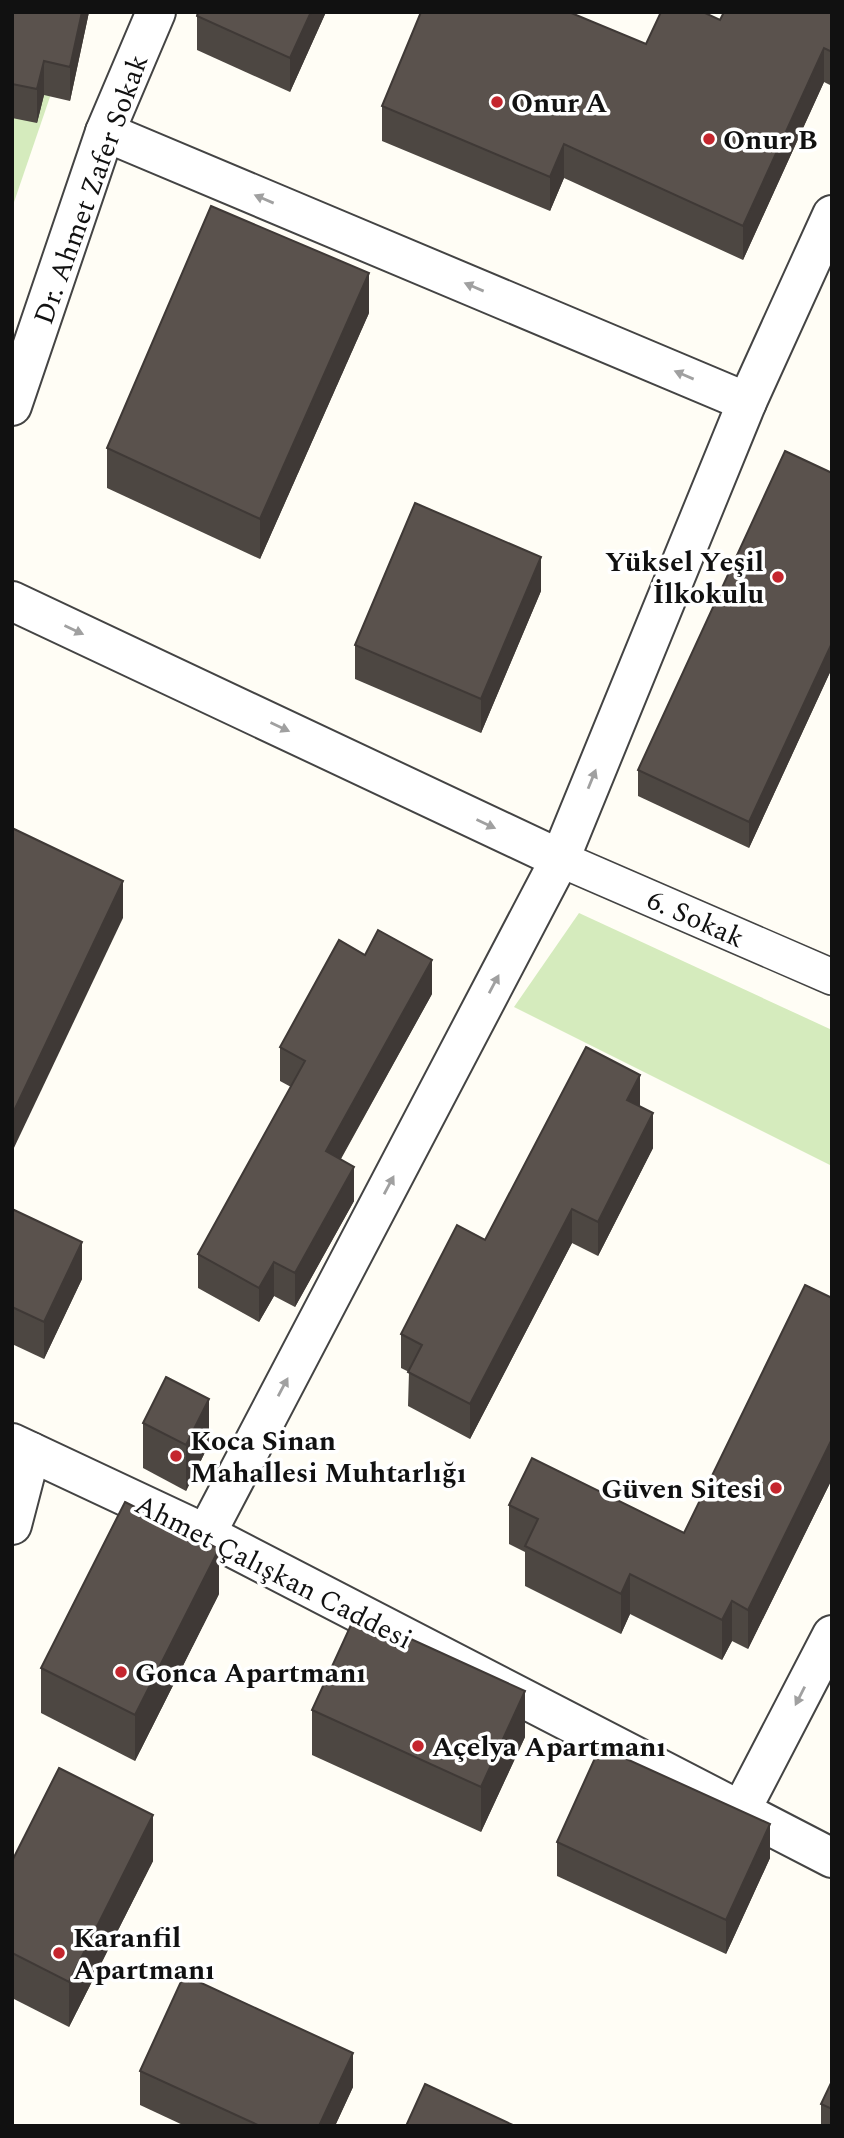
<svg xmlns="http://www.w3.org/2000/svg" width="844" height="2138" font-family="Spectral,serif">
  <style>
    .green { fill: #d5ebbd }
    .lines { fill: none; stroke-linecap: round; stroke-linejoin: round }
    .pedestrian-casing { stroke: #444; stroke-width: 38 }
    .minor-casing { stroke: #444; stroke-width: 42 }
    .pedestrian { stroke: #fff; stroke-width: 35 }
    .minor { stroke: #fff; stroke-width: 38 }
    .wall { fill: #4d4742 }
    .shaded-wall { fill: #3f3936 }
    .building { fill: #5a524d; stroke: #3f3936; stroke-width: 2 }
    .oneway { fill: #a0a0a0 }
    .poi-dot { fill: #c4262e; stroke: #fff; stroke-width: 2.5 }
    .labels { text-anchor: middle; stroke-width: 7; stroke-linejoin: round; paint-order: stroke }
    .poi-label { font-size: 28px; font-weight: bold; fill: #111; stroke: #fff; text-anchor: start }
    .street-label { font-size: 28px; fill: #111; stroke: #fff }
  </style>
  <rect width="100%" height="100%" fill="#fffdf5"/>
  <g class="green">
    <polygon points="12,12 79,12 12,208"/>
    <polygon points="579,913 832,1030 832,1166 514,1007"/>
  </g>
  <g class="lines">
    <defs>
      <polyline id="pedestrian" points="560,859 832,977"/>
      <g id="minor">
        <polyline points="105,132 747,402"/>
        <polyline points="12,406 105,132 156,12"/>
        <polyline points="12,601 560,859"/>
        <polyline points="12,1443 206,1534 832,1858"/>
        <polyline points="12,1525 31,1452"/>
        <polyline points="206,1534 560,859 747,402 832,215"/>
        <polyline points="740,1812 832,1635"/>
      </g>
    </defs>
    <use href="#pedestrian" class="pedestrian-casing"/>
    <use href="#minor" class="minor-casing"/>
    <use href="#pedestrian" class="pedestrian"/>
    <use href="#minor" class="minor"/>
  </g>
  <g class="wall">
    <polygon points="12,12 89,12 70,101 44,95 37,123 12,118"/>
    <polygon points="198,12 326,12 290,92 197,50 197,16"/>
    <polygon points="832,12 832,86 824,82 743,260 564,178 550,211 382,141 382,106 646,44 720,20"/>
    <polygon points="369,313 260,559 107,488 107,448"/>
    <polygon points="832,473 832,668 749,848 638,796 638,770"/>
    <polygon points="541,591 481,733 355,679 355,645"/>
    <polygon points="432,994 341,1159 354,1201 295,1307 274,1296 259,1322 198,1288 198,1254 291,1087 280,1081 280,1047"/>
    <polygon points="640,1106 653,1148 598,1256 572,1243 470,1439 408,1406 409,1372 401,1368 401,1334 485,1240"/>
    <polygon points="12,1209 82,1279 44,1359 12,1344"/>
    <polygon points="832,1298 832,1479 748,1649 732,1641 722,1660 630,1614 621,1634 525,1586 525,1552 509,1544 509,1505 684,1533"/>
    <polygon points="143,1423 209,1444 186,1491 143,1468"/>
    <polygon points="219,1594 135,1761 41,1713 41,1668"/>
    <polygon points="312,1710 525,1737 481,1832 312,1755"/>
    <polygon points="557,1842 770,1858 726,1954 557,1876"/>
    <polygon points="12,1861 153,1861 69,2027 12,1998"/>
    <polygon points="140,2071 353,2087 335,2126 185,2126 140,2105"/>
    <polygon points="832,2081 832,2126 821,2126 821,2104"/>
  </g>
  <g class="shaded-wall">
    <polygon points="82,12 89,12 70,101 70,67"/>
    <polygon points="311,12 326,12 290,92 290,58"/>
    <polygon points="824,48 824,82 743,260 743,226"/>
    <polygon points="44,61 44,95 37,123 37,89"/>
    <polygon points="564,144 564,178 550,211 550,177"/>
    <polygon points="369,273 369,313 260,559 260,519"/>
    <polygon points="541,557 541,591 481,733 481,699"/>
    <polygon points="832,643 832,668 749,848 749,822"/>
    <polygon points="123,881 123,918 12,1152 12,1115"/>
    <polygon points="432,960 432,994 326,1185 326,1151"/>
    <polygon points="640,1075 640,1109 627,1100"/>
    <polygon points="653,1113 653,1148 598,1256 598,1222"/>
    <polygon points="354,1167 354,1201 295,1307 295,1273"/>
    <polygon points="572,1209 572,1243 470,1439 470,1404"/>
    <polygon points="82,1242 82,1279 44,1359 44,1322"/>
    <polygon points="274,1262 274,1296 259,1322 259,1288"/>
    <polygon points="209,1399 209,1444 186,1491 186,1445"/>
    <polygon points="832,1439 832,1479 748,1649 748,1610"/>
    <polygon points="219,1549 219,1594 135,1761 135,1715"/>
    <polygon points="630,1574 630,1614 621,1634 621,1594"/>
    <polygon points="732,1601 732,1641 722,1660 722,1620"/>
    <polygon points="525,1691 525,1737 481,1832 481,1787"/>
    <polygon points="153,1815 153,1861 69,2027 69,1982"/>
    <polygon points="770,1824 770,1858 726,1954 726,1920"/>
    <polygon points="353,2053 353,2087 335,2126 319,2126"/>
  </g>
  <g class="building">
    <polygon points="12,12 82,12 70,67 44,61 37,89 12,84"/>
    <polygon points="198,12 311,12 290,58 197,16"/>
    <polygon points="421,12 569,12 646,44 661,12 703,12 720,20 724,12 832,12 832,52 824,48 743,226 564,144 550,177 382,106"/>
    <polygon points="211,206 369,273 260,519 107,448"/>
    <polygon points="785,451 832,473 832,643 749,822 638,770"/>
    <polygon points="415,503 541,557 481,699 355,645"/>
    <polygon points="12,828 123,881 12,1115"/>
    <polygon points="378,930 432,960 326,1151 354,1167 295,1273 274,1262 259,1288 198,1254 305,1061 280,1047 339,940 365,955"/>
    <polygon points="586,1047 640,1075 627,1100 653,1113 598,1222 572,1209 470,1404 408,1372 422,1345 401,1334 457,1225 485,1240"/>
    <polygon points="12,1209 82,1242 44,1322 12,1307"/>
    <polygon points="805,1285 832,1298 832,1439 748,1610 732,1601 722,1620 630,1574 621,1594 525,1546 538,1519 509,1505 532,1458 684,1533"/>
    <polygon points="166,1377 209,1399 186,1445 143,1423"/>
    <polygon points="125,1502 219,1549 135,1715 41,1668"/>
    <polygon points="356,1614 525,1691 481,1787 312,1710"/>
    <polygon points="600,1747 770,1824 726,1920 557,1842"/>
    <polygon points="59,1768 153,1815 69,1982 12,1953 12,1861"/>
    <polygon points="184,1975 353,2053 319,2126 260,2126 140,2071"/>
    <polygon points="832,2081 832,2109 821,2104"/>
    <polygon points="425,2084 515,2126 406,2126"/>
  </g>
  <defs><path id="oneway-solid" d="M-6-.8H1V-3.2L6.5 0L1 3.2V.8H-6Z" transform="scale(1.75)"/></defs>
  <g class="oneway">
    <use href="#oneway-solid" transform="translate(264 199) rotate(-157)"/>
    <use href="#oneway-solid" transform="translate(474 287) rotate(-157)"/>
    <use href="#oneway-solid" transform="translate(684 375) rotate(-157)"/>
    <use href="#oneway-solid" transform="translate(74 630) rotate(25)"/>
    <use href="#oneway-solid" transform="translate(280 727) rotate(25)"/>
    <use href="#oneway-solid" transform="translate(592 779) rotate(-68)"/>
    <use href="#oneway-solid" transform="translate(486 824) rotate(25)"/>
    <use href="#oneway-solid" transform="translate(494 984) rotate(-62)"/>
    <use href="#oneway-solid" transform="translate(389 1185) rotate(-62)"/>
    <use href="#oneway-solid" transform="translate(283 1387) rotate(-62)"/>
    <use href="#oneway-solid" transform="translate(800 1696) rotate(117)"/>
  </g>
  <g class="poi-dot">
    <circle cx="497" cy="102" r="7"/>
    <circle cx="709" cy="139" r="7"/>
    <circle cx="778" cy="577" r="7"/>
    <circle cx="176" cy="1456" r="7"/>
    <circle cx="776" cy="1488" r="7"/>
    <circle cx="121" cy="1672" r="7"/>
    <circle cx="418" cy="1746" r="7"/>
    <circle cx="59" cy="1953" r="7"/>
  </g>
  <g class="labels">
    <g class="poi-label">
      <text x="511" y="112">Onur A</text>
      <text x="723" y="149">Onur B</text>
      <text x="764" y="571" text-anchor="end">Yüksel Yeşil<tspan x="764" dy="32">İlkokulu</tspan></text>
      <text x="190" y="1450">Koca Sinan<tspan x="190" dy="32">Mahallesi Muhtarlığı</tspan></text>
      <text x="762" y="1498" text-anchor="end">Güven Sitesi</text>
      <text x="135" y="1682">Gonca Apartmanı</text>
      <text x="432" y="1756">Açelya Apartmanı</text>
      <text x="73" y="1947">Karanfil<tspan x="73" dy="32">Apartmanı</tspan></text>
    </g>
    <g class="street-label">
      <text transform="translate(90 189) rotate(-70)" y="10">Dr. Ahmet Zafer Sokak</text>
      <text transform="translate(696 918) rotate(24)" y="10">6. Sokak</text>
      <text transform="translate(274 1571) rotate(27)" y="10">Ahmet Çalışkan Caddesi</text>
    </g>
  </g>
  <rect width="844" height="2138" fill="none" stroke="#111111" stroke-width="28"/>
</svg>
